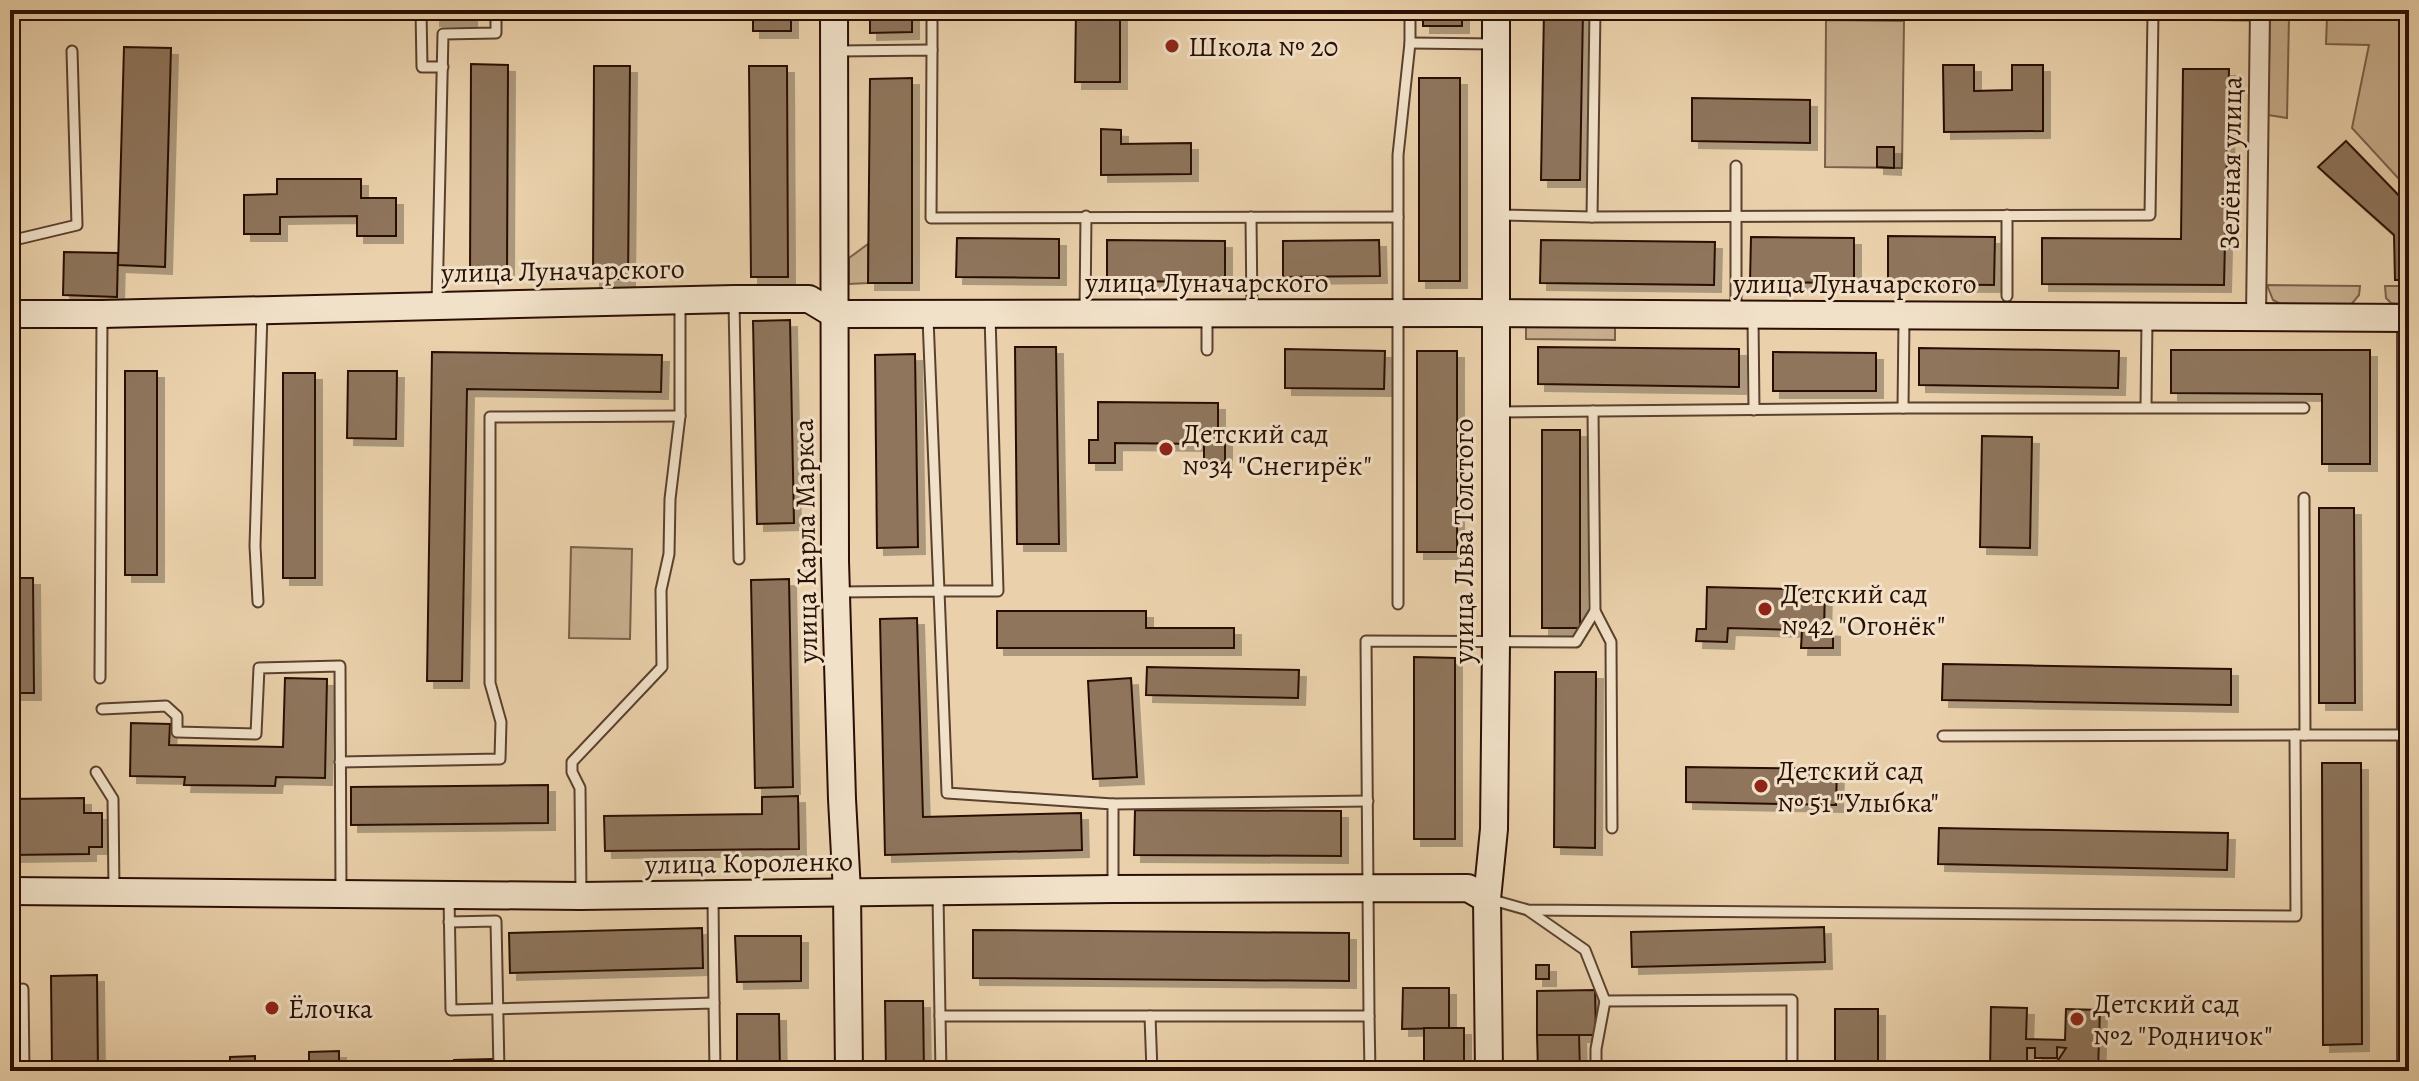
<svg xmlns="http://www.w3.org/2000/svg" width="2419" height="1081" font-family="Alegreya,serif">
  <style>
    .green { fill: #c9b08f; stroke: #7a604a; stroke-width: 2 }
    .building { fill: #8e745b; stroke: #2a0f04; stroke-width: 2; filter: url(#shadow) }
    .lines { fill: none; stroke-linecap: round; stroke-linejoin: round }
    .lane-casing { stroke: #5a402e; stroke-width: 13 }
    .street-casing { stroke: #5a402e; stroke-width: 22 }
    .secondary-casing { stroke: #2a0f04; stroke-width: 30 }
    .lane { stroke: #f1e1c8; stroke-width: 9 }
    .street { stroke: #f1e1c8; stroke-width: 18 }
    .secondary { stroke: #f1e1c8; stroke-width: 26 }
    .poi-dot { fill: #8f2418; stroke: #f1e1c8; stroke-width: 3 }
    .labels { text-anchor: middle; stroke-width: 6; stroke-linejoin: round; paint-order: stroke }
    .poi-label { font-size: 28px; fill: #2a0f04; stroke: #f1e1c8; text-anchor: start }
    .street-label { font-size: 28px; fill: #2a0f04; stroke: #f1e1c8 }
  </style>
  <defs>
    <filter id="shadow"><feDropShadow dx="7" dy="7" stdDeviation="0" flood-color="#0004"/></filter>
  </defs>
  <rect width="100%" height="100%" fill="#ead1ab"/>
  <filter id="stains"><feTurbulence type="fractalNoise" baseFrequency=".0025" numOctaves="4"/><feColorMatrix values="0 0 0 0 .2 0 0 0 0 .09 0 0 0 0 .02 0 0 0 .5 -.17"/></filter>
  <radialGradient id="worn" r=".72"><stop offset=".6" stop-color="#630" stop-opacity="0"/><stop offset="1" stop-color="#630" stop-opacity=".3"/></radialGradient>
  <g class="green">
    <polygon points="2391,10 2409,10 2409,190 2352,128 2369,45 2326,44 2327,17 2390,16"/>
    <polygon points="2279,16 2289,16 2287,118 2268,115 2270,19"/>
    <polygon points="1826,20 1904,21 1902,168 1825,167"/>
    <polygon points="868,244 868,283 849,284 849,258"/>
    <polygon points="2267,285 2360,286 2359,295 2350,306 2284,306 2273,300"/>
    <polygon points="2385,286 2409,286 2409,305 2391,303 2386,298"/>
    <polygon points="1526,320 1615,320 1615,340 1526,339"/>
    <polygon points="571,547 632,549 630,639 569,638"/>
  </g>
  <g class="building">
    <rect x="10" y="10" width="101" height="3"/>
    <rect x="433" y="10" width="37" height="9"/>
    <rect x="753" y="10" width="38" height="21"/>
    <polygon points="870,10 912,10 912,32 870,33"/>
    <polygon points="1076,10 1120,10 1120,82 1075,82"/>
    <rect x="1423" y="10" width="39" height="16"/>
    <polygon points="1544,10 1583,10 1580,180 1541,180"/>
    <polygon points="124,47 171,48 165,267 118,265"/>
    <polygon points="471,64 508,65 507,274 470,274"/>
    <polygon points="1943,65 1974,65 1974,91 2012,90 2012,65 2043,65 2043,131 1944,132"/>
    <polygon points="594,66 630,66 628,279 593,279"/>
    <polygon points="749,66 787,66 788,277 751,277"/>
    <polygon points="2183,69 2229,69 2224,285 2042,284 2042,238 2181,239"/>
    <polygon points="912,78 912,283 868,283 870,79"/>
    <rect x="1419" y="78" width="41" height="203"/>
    <polygon points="1692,98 1810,100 1810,143 1692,141"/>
    <polygon points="1101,129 1121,130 1121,144 1191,143 1191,174 1101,175"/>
    <polygon points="2346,141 2409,206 2409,280 2395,280 2394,235 2318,167"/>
    <polygon points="1877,147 1894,147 1894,168 1877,167"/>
    <polygon points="277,179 361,179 361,198 396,198 396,236 357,236 357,216 280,217 280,234 244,234 244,195 277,194"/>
    <polygon points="1888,236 1995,237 1994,285 1888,284"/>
    <polygon points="1751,237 1854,238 1854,283 1750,282"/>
    <polygon points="957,238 1059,239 1059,278 956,277"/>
    <polygon points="1107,240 1225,241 1225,282 1107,281"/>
    <polygon points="1379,240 1380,276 1283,277 1283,241"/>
    <polygon points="1541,240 1715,242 1714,285 1540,283"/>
    <polygon points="64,252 118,253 117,297 63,295"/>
    <polygon points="790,320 794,523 757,524 753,321"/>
    <polygon points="1015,347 1056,347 1059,544 1017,544"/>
    <polygon points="1538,347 1739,349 1739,387 1538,384"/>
    <polygon points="1919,348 2119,351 2118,388 1919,385"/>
    <polygon points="1285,349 1385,351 1384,389 1285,388"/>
    <polygon points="2171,350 2370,350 2370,464 2322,464 2322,394 2171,393"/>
    <rect x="1417" y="351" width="40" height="201"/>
    <polygon points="432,352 662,355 661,392 467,389 462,681 427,681"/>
    <polygon points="1773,352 1876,353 1876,391 1773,391"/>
    <polygon points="915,354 918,547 877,548 875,355"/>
    <rect x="125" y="371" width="32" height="204"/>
    <polygon points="348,371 397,371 396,439 347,438"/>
    <rect x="283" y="373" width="32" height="205"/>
    <polygon points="1098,402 1218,403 1218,435 1225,436 1225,463 1204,463 1204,444 1115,443 1115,463 1089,463 1089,440 1098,440"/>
    <rect x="1542" y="430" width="38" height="198"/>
    <polygon points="1982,436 2032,437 2030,548 1980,547"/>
    <polygon points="2319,508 2354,508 2355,703 2319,703"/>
    <polygon points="10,578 33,578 34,693 10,693"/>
    <polygon points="789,579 793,787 755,788 751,580"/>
    <polygon points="1707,587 1825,590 1824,629 1833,630 1833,648 1801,648 1802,630 1728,628 1727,642 1696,641 1697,629 1706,629"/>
    <polygon points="997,611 1146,611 1146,628 1234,628 1234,648 997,648"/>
    <polygon points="917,618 923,817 1081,813 1082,850 885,855 880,619"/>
    <polygon points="1414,657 1455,658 1455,839 1414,839"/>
    <polygon points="1943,664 2231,669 2231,705 1942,700"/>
    <polygon points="1147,667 1299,670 1298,698 1146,695"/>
    <polygon points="1555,672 1596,672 1595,848 1554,847"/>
    <polygon points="285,678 327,679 325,778 276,777 275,786 184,785 185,777 130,776 131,723 170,724 169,745 283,747"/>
    <polygon points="1131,678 1137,777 1093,779 1088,681"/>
    <polygon points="2322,763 2361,763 2362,1044 2323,1045"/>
    <polygon points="1686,767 1837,769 1836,805 1686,802"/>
    <polygon points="548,785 548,823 351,825 351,787"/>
    <polygon points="798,796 799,849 605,851 604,816 762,814 762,797"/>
    <polygon points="84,798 84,813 102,813 102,847 89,847 89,854 10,855 10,799"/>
    <polygon points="1135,810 1341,811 1341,856 1134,855"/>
    <polygon points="1939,828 2228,833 2227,870 1938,864"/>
    <polygon points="1824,927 1825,962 1632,967 1631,932"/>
    <polygon points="702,928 703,968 510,973 509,933"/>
    <polygon points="973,930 1349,933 1349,981 973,978"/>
    <polygon points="735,936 801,936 801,981 737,982"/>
    <rect x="1536" y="965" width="13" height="14"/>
    <polygon points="97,975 98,1071 52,1071 51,976"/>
    <polygon points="1403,988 1449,988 1449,1028 1402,1029"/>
    <polygon points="1595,990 1596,1035 1537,1035 1537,991"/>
    <polygon points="885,1001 923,1001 924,1071 886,1071"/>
    <polygon points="1991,1007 2027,1008 2026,1039 2065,1040 2066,1009 2100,1010 2098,1071 2051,1071 2066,1048 2057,1047 2057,1058 2035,1058 2035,1048 2027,1048 2027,1071 1990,1071"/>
    <rect x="1835" y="1009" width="43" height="62"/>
    <polygon points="737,1014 779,1014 780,1071 737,1071"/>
    <rect x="1424" y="1028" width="40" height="43"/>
    <polygon points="1537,1035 1579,1035 1580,1071 1538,1071"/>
    <polygon points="339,1051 339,1071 309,1071 309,1052"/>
    <polygon points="255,1056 255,1071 230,1071 230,1057"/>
    <polygon points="492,1059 492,1071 454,1071 454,1060"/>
  </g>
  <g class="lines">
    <defs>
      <g id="lane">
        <polyline points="421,10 422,67 443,67"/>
        <polyline points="932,10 932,50"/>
        <polyline points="1595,10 1592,217 2150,215 2153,14 2260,15"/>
        <polyline points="1410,43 1495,44"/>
        <polyline points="838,51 932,50 931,218 1398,217"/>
        <polyline points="1500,215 1592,217"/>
        <polyline points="2007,215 2007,296"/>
        <polyline points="1251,217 1252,310"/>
        <polyline points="10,241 77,225 72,51"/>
        <polyline points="734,302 739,559"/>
        <polyline points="437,304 443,34 496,33 496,10"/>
        <polyline points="1736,311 1736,166"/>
        <polyline points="1085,313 1086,216"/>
        <polyline points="1207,317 1207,350"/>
        <polyline points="928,318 939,591 998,591 990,316"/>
        <polyline points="1753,318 1754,410"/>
        <polyline points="2146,407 2147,319"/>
        <polyline points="1903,408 1904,319"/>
        <polyline points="1593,411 1595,611 1611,642 1612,828"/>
        <polyline points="1499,412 1903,408 2304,408"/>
        <polyline points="2304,498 2305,735"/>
        <polyline points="839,592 939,591 947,793 1113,804 1113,885"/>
        <polyline points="258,602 255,546 262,312"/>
        <polyline points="1398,604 1398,155 1410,43 1410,10"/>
        <polyline points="100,678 102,318"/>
        <polyline points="102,709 166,706 177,716 177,732 256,734 259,668 340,666 341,892"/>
        <polyline points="1943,736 2295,735"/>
        <polyline points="340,762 500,759 501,722 490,683 490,417 680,416"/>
        <polyline points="96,772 113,799 114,891"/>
        <polyline points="1113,804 1368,801"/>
        <polyline points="581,893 580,788 572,772 572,762 662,667 661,590 669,554 670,499 680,416 680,303"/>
        <polyline points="938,895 940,1016 1369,1016 1366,641 1576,642 1595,611"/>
        <polyline points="449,897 451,1010 714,1003 715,1071"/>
        <polyline points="713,898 714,1003"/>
        <polyline points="1489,899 1528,910 2296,916 2295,735 2407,735"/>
        <polyline points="1529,911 1585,950 1605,1001 1792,1000 1792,1071"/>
        <polyline points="449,922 496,921 499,1071"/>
        <polyline points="23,989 24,1071"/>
        <polyline points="940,1016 941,1071"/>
        <polyline points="1150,1016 1152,1071"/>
        <polyline points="1369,1016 1370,1071"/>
        <polyline points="1596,1071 1596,1049 1605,1001"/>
        <polyline points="2393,1071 2407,1059"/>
      </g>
      <g id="street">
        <polyline points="2256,317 2260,10"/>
        <polyline points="2407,1059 2407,318"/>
      </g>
      <g id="secondary">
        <polyline points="834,10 835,561 842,799 847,892 849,1071"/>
        <polyline points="10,314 102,314 734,299 809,299 834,314 1466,313 2409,318"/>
        <polyline points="10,891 581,896 1113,889 1468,888 1487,899"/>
        <polyline points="1489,1071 1487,899 1494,829 1496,643 1496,10"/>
      </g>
    </defs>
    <use href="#lane" class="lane-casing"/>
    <use href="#street" class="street-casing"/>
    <use href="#secondary" class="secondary-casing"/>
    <use href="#lane" class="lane"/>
    <use href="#street" class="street"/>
    <use href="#secondary" class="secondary"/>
  </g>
  <g class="poi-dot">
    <circle cx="1172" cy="46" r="8"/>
    <circle cx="1166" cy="449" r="8"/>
    <circle cx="1765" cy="609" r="8"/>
    <circle cx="1761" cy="786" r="8"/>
    <circle cx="272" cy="1008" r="8"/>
    <circle cx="2077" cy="1019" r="8"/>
  </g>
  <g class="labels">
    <g class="poi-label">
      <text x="1188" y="56">Школа № 20</text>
      <text x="1182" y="443">Детский сад<tspan x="1182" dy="32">№34 "Снегирёк"</tspan></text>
      <text x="1781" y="603">Детский сад<tspan x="1781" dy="32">№42 "Огонёк"</tspan></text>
      <text x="1777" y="780">Детский сад<tspan x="1777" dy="32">№ 51 "Улыбка"</tspan></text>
      <text x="2093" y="1013">Детский сад<tspan x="2093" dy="32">№2 "Родничок"</tspan></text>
      <text x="288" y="1018">Ёлочка</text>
    </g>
    <g class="street-label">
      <text transform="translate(2230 163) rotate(-89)" y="10">Зелёная улица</text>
      <text transform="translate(563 270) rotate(-1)" y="10">улица Луначарского</text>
      <text x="1207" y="292">улица Луначарского</text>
      <text x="1855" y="293">улица Луначарского</text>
      <text transform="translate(805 541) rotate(-91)" y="10">улица Карла Маркса</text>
      <text transform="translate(1463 541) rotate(-90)" y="10">улица Льва Толстого</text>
      <text transform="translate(749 862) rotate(-1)" y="10">улица Короленко</text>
    </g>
  </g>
  <rect width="2419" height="1081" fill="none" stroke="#ead1ab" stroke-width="40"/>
  <rect x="12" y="12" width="2395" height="1057" fill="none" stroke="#2a0f04" stroke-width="4"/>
  <rect x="20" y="20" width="2379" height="1041" fill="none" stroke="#2a0f04" stroke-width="2"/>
  <rect width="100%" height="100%" filter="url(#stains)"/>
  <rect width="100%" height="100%" fill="url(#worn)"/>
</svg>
